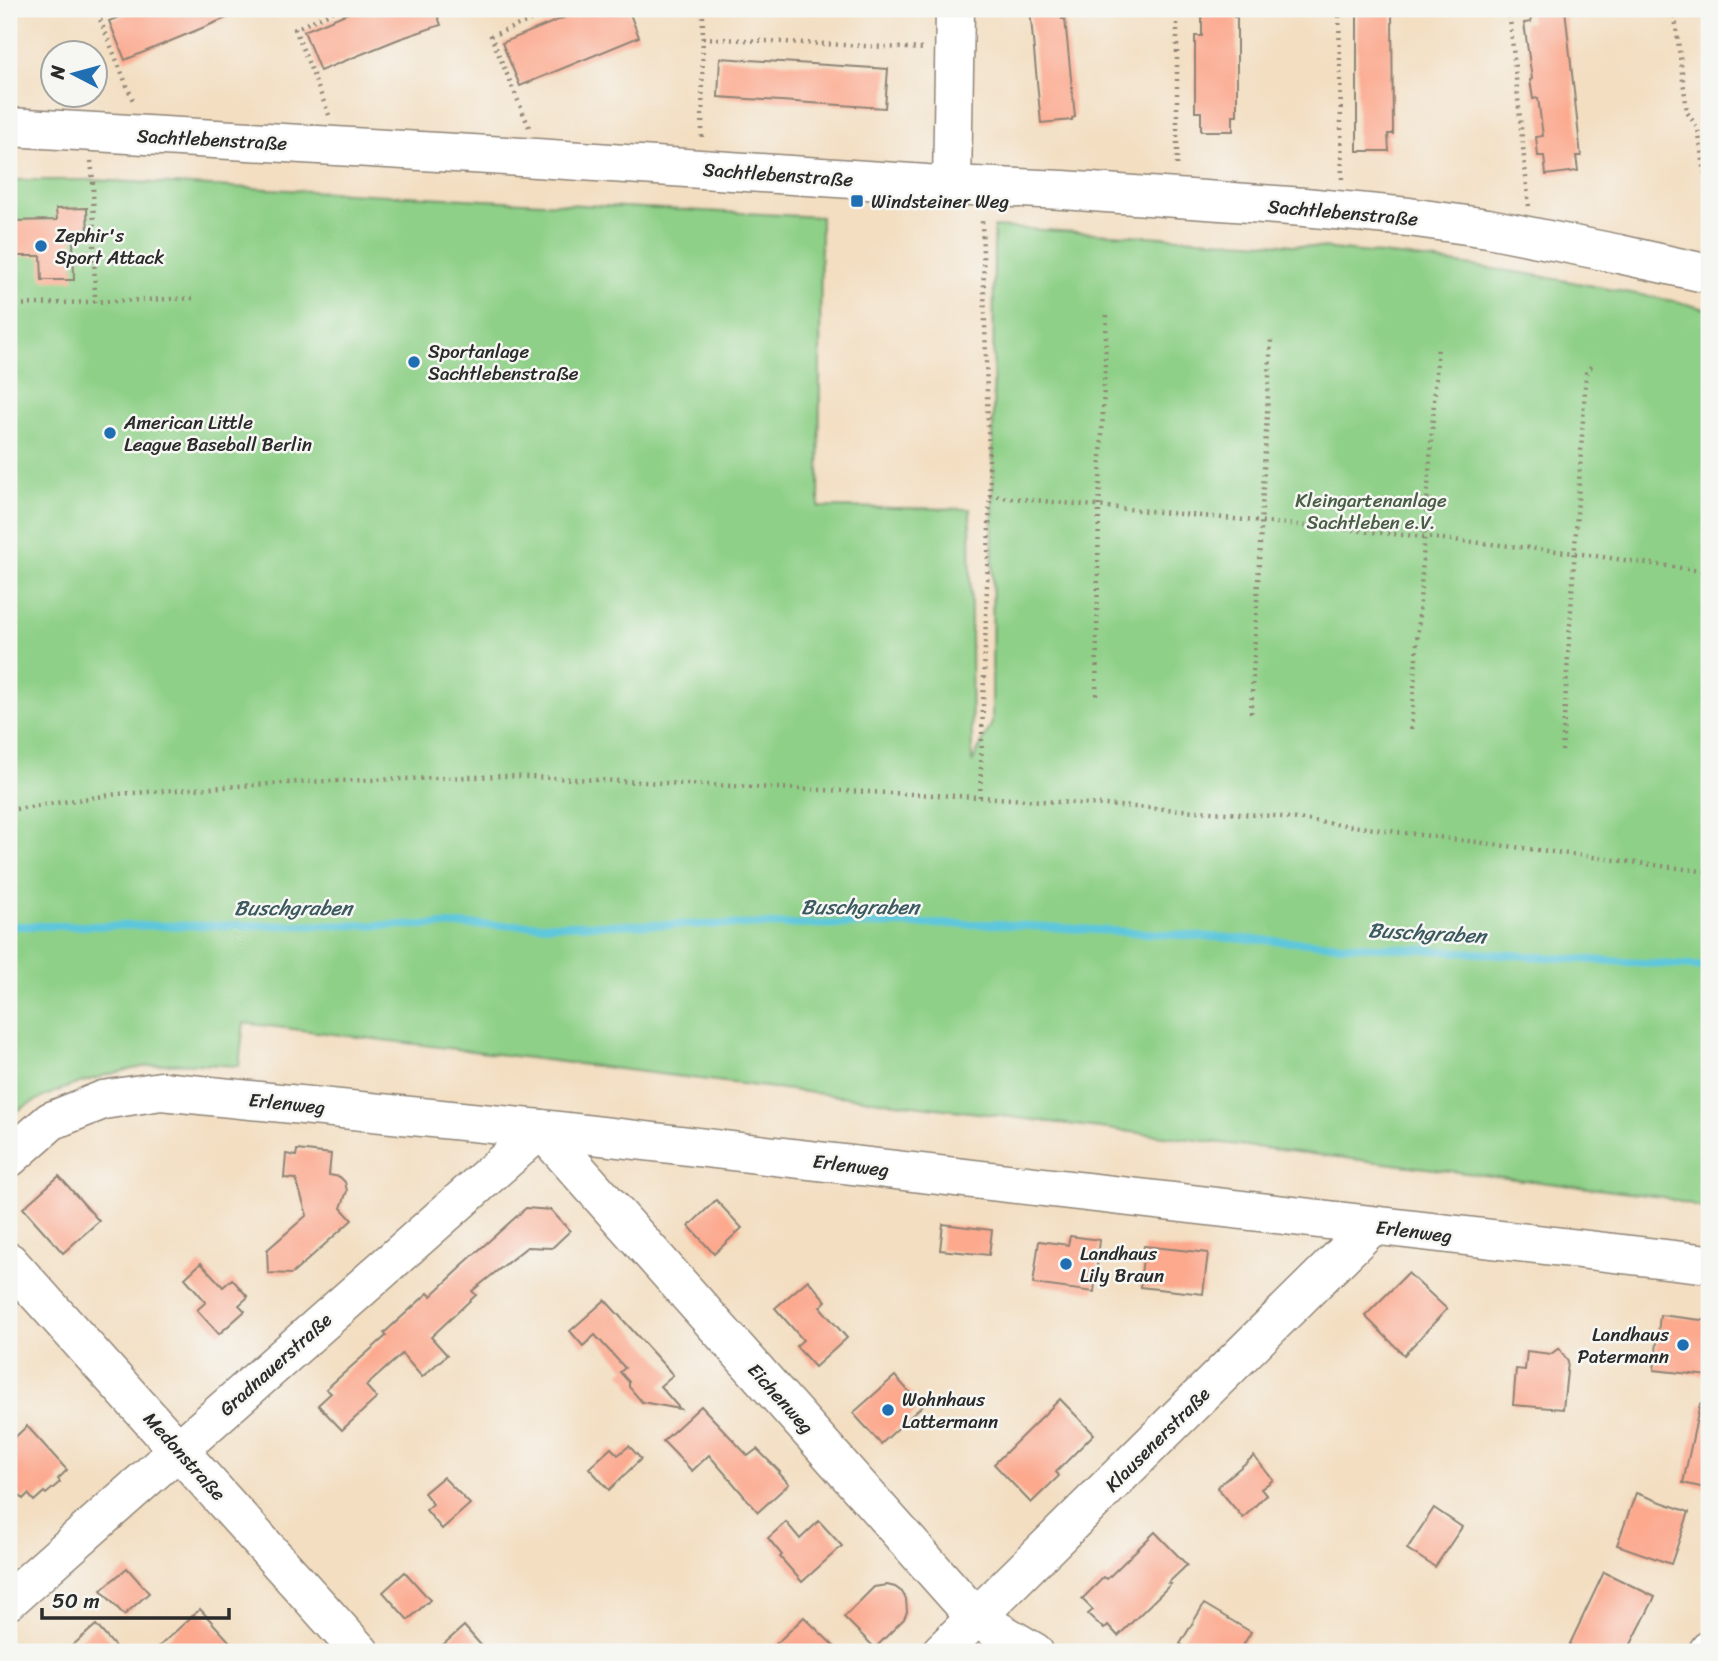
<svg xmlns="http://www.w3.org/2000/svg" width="1718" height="1661" font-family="Sriracha,sans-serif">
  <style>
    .green { fill: #8ed087; stroke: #5c7e59; stroke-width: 2 }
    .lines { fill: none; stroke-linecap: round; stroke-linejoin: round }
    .stream { stroke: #5fc7db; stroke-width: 8 }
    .building { fill: #fca98e }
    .minor-casing { stroke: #8f8476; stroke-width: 41 }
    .path { stroke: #8f8476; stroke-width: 4.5; stroke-dasharray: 2 5; stroke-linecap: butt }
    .minor { stroke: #fff; stroke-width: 38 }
    .poi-dot { fill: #1f6fb2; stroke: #f6f6f2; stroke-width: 2.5 }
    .labels { text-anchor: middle; stroke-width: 5; stroke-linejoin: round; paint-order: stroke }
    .street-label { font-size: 19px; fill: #2b2b2b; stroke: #f6f6f2 }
    .poi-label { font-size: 19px; fill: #2b2b2b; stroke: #f6f6f2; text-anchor: start }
    .park-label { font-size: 19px; fill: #495d47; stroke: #f6f6f2 }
    .water-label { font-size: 21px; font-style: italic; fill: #3b5a60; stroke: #f6f6f2 }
  </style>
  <rect width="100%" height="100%" fill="#f6f6f2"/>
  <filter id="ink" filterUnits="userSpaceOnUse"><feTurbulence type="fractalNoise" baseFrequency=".0143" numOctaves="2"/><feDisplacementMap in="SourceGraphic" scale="14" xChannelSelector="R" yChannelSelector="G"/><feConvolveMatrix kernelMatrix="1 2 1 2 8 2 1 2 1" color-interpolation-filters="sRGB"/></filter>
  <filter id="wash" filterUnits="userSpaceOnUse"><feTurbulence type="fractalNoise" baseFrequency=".00686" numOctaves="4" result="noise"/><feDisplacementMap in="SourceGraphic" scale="28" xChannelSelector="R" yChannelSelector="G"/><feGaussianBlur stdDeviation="1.57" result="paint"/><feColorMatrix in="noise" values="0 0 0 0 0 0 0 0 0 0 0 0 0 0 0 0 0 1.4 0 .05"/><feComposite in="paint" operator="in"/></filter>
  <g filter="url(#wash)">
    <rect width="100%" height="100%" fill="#f3dec1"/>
    <path class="green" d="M9,180H93L821,217L819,507L970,509L972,763L992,723L994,227L1283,244L1409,257L1529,274L1679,302L1709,310V1210L1662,1197L244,1023L239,1066C214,1065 186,1062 163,1064C114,1070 49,1089 9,1116Z"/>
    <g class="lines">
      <polyline class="stream" points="9,926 996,924 1709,967"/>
    </g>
    <g id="blocks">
      <g class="building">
        <polygon points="138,9 248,9 125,60 109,21"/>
        <polygon points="358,9 435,9 441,25 399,39 320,71 304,31"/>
        <polygon points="585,9 628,9 639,37 520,86 502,43"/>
        <polygon points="1030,9 1061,9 1062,19 1065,19 1075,117 1072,118 1072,120 1041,123"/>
        <polygon points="1202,9 1234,9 1234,17 1237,17 1237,115 1233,115 1233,131 1201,131 1201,112 1195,112 1195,36 1202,36"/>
        <polygon points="1357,9 1392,9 1393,134 1388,134 1389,151 1357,151"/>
        <polygon points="1529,9 1565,9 1581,156 1576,156 1578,171 1546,175 1544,156 1538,156 1536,137 1543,136 1538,98 1533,99 1530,80 1532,79 1524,23 1531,22"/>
        <polygon points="720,58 888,69 885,108 718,97"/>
        <polygon points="87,208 88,235 73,236 74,280 42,280 41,256 9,256 9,221 57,220 56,209"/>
        <polygon points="297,1150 331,1154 329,1175 340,1177 345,1182 347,1191 341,1208 352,1220 292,1274 268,1273 267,1250 307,1215 296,1179 284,1178 286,1154 296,1156"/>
        <polygon points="59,1176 99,1221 63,1253 23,1208"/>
        <polygon points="716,1200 742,1228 714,1254 689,1226"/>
        <polygon points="526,1208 551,1210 570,1231 552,1248 527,1247 472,1291 476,1295 431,1337 447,1355 422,1377 402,1354 366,1386 377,1398 342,1430 318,1405 331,1393 326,1389 386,1336 384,1333 428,1293 431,1296 462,1267 461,1266"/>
        <polygon points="943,1224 992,1230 989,1255 940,1250"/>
        <polygon points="1070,1236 1100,1240 1094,1292 1033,1284 1039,1241 1068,1245"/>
        <polygon points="1144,1246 1208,1253 1203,1294 1140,1287"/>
        <polygon points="201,1263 223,1287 232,1279 248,1297 239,1305 245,1311 219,1334 197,1310 206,1302 185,1278"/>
        <polygon points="1408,1273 1447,1309 1404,1355 1365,1316"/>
        <polygon points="808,1280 826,1301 820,1307 847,1338 815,1367 796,1346 803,1340 775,1308"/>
        <polygon points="605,1300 673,1375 660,1386 680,1409 642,1402 629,1387 629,1382 620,1372 625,1368 595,1335 583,1346 570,1331"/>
        <polygon points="1660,1315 1709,1321 1709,1376 1654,1370"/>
        <polygon points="1559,1348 1568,1362 1563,1409 1513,1405 1516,1369 1525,1370 1527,1351 1551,1354"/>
        <polygon points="895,1376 922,1406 881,1444 853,1413"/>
        <polygon points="1060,1399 1094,1434 1056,1472 1059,1476 1031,1503 994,1464"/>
        <polygon points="1700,1404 1709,1405 1709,1489 1683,1483"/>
        <polygon points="701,1406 748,1456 757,1449 780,1472 779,1473 789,1484 758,1512 709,1455 692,1471 663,1441"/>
        <polygon points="27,1426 67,1470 58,1479 60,1482 46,1494 44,1492 34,1501 28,1494 23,1499 9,1484 9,1443"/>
        <polygon points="629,1446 641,1459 609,1490 589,1468 611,1448 618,1455"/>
        <polygon points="1254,1456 1273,1480 1261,1489 1266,1495 1243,1518 1217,1487"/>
        <polygon points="443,1477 470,1504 442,1529 426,1510 433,1504 424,1493"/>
        <polygon points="1636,1493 1689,1512 1671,1564 1617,1545"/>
        <polygon points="1434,1508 1462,1527 1435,1567 1407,1549"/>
        <polygon points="819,1521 842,1546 802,1582 780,1557 782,1555 768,1538 786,1522 800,1539"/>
        <polygon points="1155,1532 1187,1565 1168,1583 1171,1584 1118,1636 1108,1625 1104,1629 1088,1614 1093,1610 1082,1599 1104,1577 1107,1579"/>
        <polygon points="127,1568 149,1593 124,1615 101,1590"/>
        <polygon points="405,1572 430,1600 408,1620 383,1592"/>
        <polygon points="1604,1572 1655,1597 1627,1652 1566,1652"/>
        <polygon points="887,1585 895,1587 902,1592 906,1599 907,1612 904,1619 875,1648 844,1617 874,1587"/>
        <polygon points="1204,1604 1251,1632 1239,1652 1194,1652 1180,1644"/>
        <polygon points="200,1609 239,1652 153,1652"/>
        <polygon points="804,1617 840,1652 768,1652"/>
        <polygon points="96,1625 120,1652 65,1652"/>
        <polygon points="464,1626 487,1652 435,1652"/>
      </g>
    </g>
  </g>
  <g filter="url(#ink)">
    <use href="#blocks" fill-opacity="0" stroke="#8f8476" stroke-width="2"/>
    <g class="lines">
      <defs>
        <g id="minor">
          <polyline points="9,127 506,156 927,184 1063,190 1304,207 1409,217 1488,228 1619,254 1709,274"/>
          <polyline points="952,185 955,9"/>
          <polyline points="9,1158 51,1121 103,1100 161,1091 541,1129 1709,1264"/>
          <polyline points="9,1262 360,1652"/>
          <polyline points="9,1600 541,1129 976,1618 1034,1652"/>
          <polyline points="941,1652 1372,1226"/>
          <polyline points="1708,1652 1709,1650"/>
        </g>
      </defs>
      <use href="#minor" class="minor-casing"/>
      <g class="path">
        <polyline points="115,9 99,17 134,103"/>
        <polyline points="1177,9 1177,169"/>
        <polyline points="1339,9 1342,182"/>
        <polyline points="1509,9 1529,207"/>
        <polyline points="1674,9 1687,112 1698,129 1709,198"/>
        <polyline points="703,38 926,49"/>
        <polyline points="329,115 295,29 338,9"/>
        <polyline points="529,127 491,36 548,13 549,9"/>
        <polyline points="702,137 703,9"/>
        <polyline points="91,161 93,180 95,302"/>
        <polyline points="9,305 196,298"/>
        <polyline points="990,496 1425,537 1575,553 1709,572"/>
        <polyline points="1096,695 1099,506 1107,313"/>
        <polyline points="1251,713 1271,339"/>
        <polyline points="1411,729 1438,345"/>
        <polyline points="1562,751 1586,373 1593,364"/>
        <polyline points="980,797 990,496 982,220"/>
        <polyline points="9,810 117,794 299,782 507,776 980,797 1274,816 1709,872"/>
      </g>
      <use href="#minor" class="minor"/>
    </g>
  </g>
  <g class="poi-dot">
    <rect x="850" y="194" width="14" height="14" rx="3.5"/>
    <circle cx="41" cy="246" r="7"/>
    <circle cx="414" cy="362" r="7"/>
    <circle cx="110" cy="433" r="7"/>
    <circle cx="1066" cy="1264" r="7"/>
    <circle cx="1683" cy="1345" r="7"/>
    <circle cx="888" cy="1410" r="7"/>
  </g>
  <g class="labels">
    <g class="street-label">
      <text transform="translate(212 139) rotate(3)" y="7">Sachtlebenstraße</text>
      <text transform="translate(778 174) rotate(4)" y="7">Sachtlebenstraße</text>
      <text transform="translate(1343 212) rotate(5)" y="7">Sachtlebenstraße</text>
      <text transform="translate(287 1103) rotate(6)" y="7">Erlenweg</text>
      <text transform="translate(851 1165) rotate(7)" y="7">Erlenweg</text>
      <text transform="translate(1414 1231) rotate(7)" y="7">Erlenweg</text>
      <text transform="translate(275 1364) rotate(-42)" y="7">Gradnauerstraße</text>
      <text transform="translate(781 1398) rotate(48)" y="7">Eichenweg</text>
      <text transform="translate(1157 1439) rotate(-45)" y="7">Klausenerstraße</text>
      <text transform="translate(185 1456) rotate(48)" y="7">Medonstraße</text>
    </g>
    <g class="poi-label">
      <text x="871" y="208">Windsteiner Weg</text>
      <text x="55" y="242">Zephir's<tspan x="55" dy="22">Sport Attack</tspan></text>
      <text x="428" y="358">Sportanlage<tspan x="428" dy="22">Sachtlebenstraße</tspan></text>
      <text x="124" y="429">American Little<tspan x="124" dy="22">League Baseball Berlin</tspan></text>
      <text x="1080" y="1260">Landhaus<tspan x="1080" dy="22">Lily Braun</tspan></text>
      <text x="1669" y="1341" text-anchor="end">Landhaus<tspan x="1669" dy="22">Patermann</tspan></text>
      <text x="902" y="1406">Wohnhaus<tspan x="902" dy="22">Lattermann</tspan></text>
    </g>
    <g class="park-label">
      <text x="1371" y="507">Kleingartenanlage<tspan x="1371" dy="22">Sachtleben e.V.</tspan></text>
    </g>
    <g class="water-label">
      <text x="860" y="914">Buschgraben</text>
      <text x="293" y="915">Buschgraben</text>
      <text transform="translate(1427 933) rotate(3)" y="7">Buschgraben</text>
    </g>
  </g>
  <rect width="1718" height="1661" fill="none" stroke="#f6f6f2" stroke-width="35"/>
  <g transform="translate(74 74) rotate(276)"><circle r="33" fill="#f6f6f2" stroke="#a5a5a2" stroke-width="2"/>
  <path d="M0-5L12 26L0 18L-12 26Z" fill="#1f6fb2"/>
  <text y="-10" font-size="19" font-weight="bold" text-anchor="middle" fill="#2b2b2b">N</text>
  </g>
  <path d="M42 1608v10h187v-10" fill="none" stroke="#2b2b2b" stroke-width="3.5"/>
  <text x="52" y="1608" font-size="21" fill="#2b2b2b" stroke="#f6f6f2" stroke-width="5" paint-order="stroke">50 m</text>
</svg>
